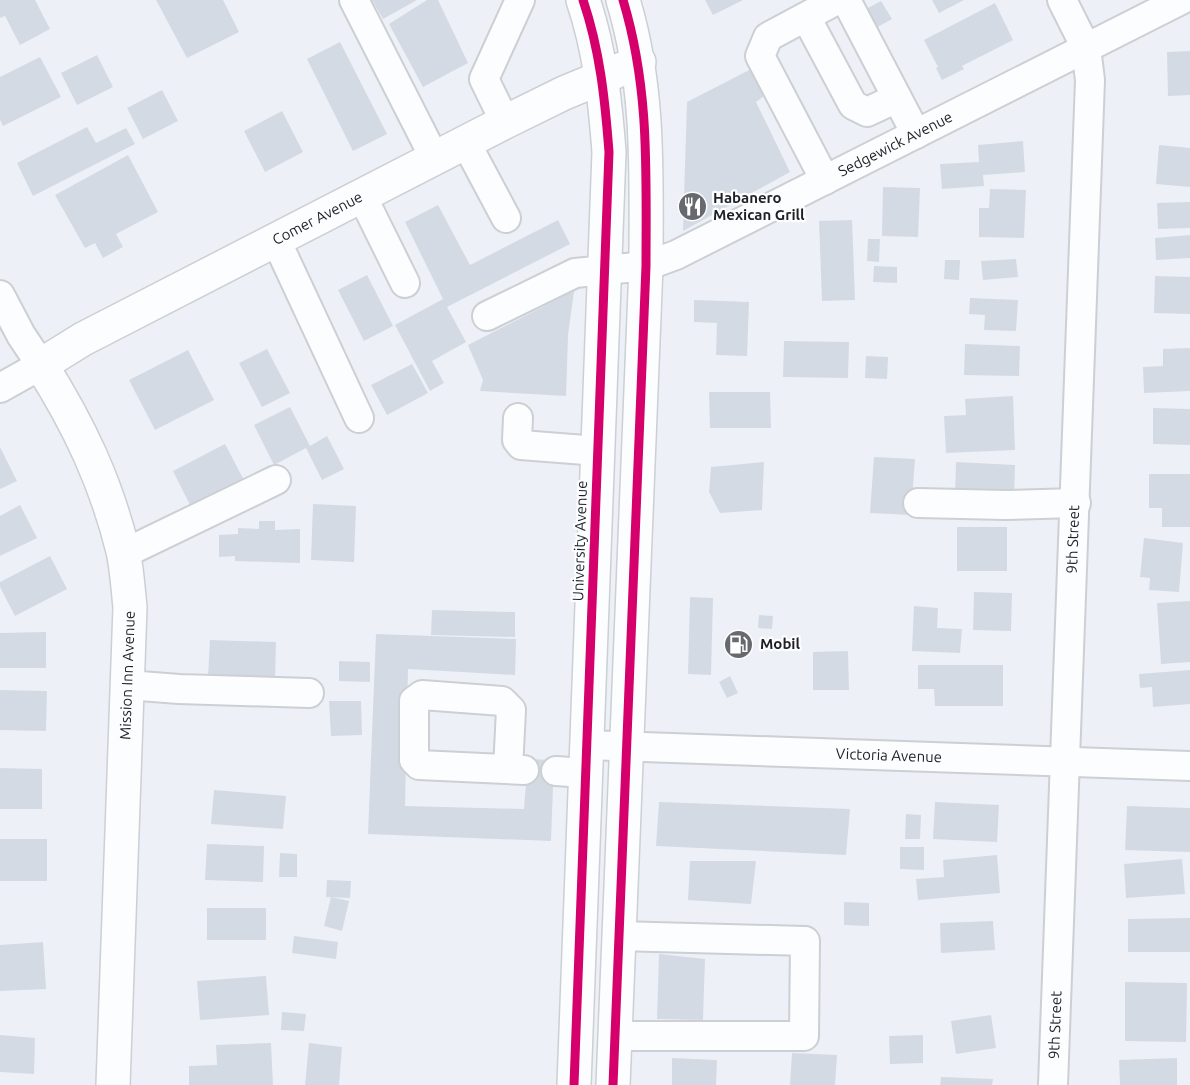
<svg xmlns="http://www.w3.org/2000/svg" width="1190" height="1085" font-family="Ubuntu,sans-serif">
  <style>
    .building { fill: #d4dae3 }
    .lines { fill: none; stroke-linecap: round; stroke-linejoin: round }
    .minor-casing { stroke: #cccfd3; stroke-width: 32 }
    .major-casing { stroke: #cccfd3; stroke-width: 36 }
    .minor { stroke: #fcfdfe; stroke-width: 28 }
    .major { stroke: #fcfdfe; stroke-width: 33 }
    .cycleway-casing { stroke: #fbfdff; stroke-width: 13 }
    .cycleway { stroke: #d6006c; stroke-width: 9 }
    .labels { text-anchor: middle; stroke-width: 4.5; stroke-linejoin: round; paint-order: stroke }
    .street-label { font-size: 15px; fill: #1e2024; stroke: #fbfdff }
    .poi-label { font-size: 15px; font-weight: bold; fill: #1e2024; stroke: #fbfdff; text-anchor: start }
  </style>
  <rect width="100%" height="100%" fill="#edf1f7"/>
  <g class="building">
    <polygon points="0,0 35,0 50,29 20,45 5,16 0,18"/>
    <polygon points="156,0 223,0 239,32 187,58"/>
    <polygon points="372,0 417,0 383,19"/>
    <polygon points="427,0 438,0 468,63 423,87 389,24"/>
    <polygon points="705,0 743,0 713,15"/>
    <polygon points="932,0 964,0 939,13"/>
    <polygon points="881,1 892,19 874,29 864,10"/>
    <polygon points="995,3 1013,40 962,66 964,69 942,80 936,68 938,67 924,40"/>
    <polygon points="340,42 387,134 353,151 307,59"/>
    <polygon points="1190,51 1190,95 1168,96 1167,52"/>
    <polygon points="97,55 113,87 77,105 61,73"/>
    <polygon points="40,57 61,97 3,126 0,120 0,77"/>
    <polygon points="761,64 775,88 756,102 790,172 683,231 687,102"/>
    <polygon points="162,90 178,121 143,139 127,108"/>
    <polygon points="282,111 303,152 265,172 244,131"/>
    <polygon points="87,127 96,143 126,128 135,144 33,196 17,163"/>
    <polygon points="1023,141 1025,172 983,175 984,186 942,189 940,164 979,162 978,145"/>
    <polygon points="1159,145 1190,148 1190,187 1156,184"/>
    <polygon points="128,155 158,212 116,234 123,247 103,258 95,243 85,248 55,195"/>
    <polygon points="883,187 920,188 918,237 882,236"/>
    <polygon points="990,189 1026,190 1024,238 979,237 979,208 989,208"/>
    <polygon points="1190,202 1190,228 1158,229 1157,203"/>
    <polygon points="438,205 470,265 558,220 570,244 447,307 466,342 432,361 444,383 430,391 395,325 443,299 405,222"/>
    <polygon points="852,220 855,300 822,301 819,221"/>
    <polygon points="1190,235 1190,258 1156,260 1155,238"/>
    <polygon points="868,239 880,239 879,262 867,261"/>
    <polygon points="1016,259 1018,277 983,280 981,261"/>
    <polygon points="945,260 960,260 959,280 944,279"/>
    <polygon points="874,266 897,267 897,283 873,282"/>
    <polygon points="367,275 393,326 364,341 338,290"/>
    <polygon points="1155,276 1190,277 1190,314 1154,313"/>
    <polygon points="574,291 568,335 566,396 480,391 483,380 468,345"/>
    <polygon points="970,298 1018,300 1016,331 984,330 985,315 969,314"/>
    <polygon points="694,300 749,302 747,356 716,355 717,323 694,322"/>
    <polygon points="784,341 849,342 848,378 783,377"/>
    <polygon points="965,344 1020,346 1019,376 964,375"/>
    <polygon points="1190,348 1190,391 1144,393 1143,367 1163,366 1163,349"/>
    <polygon points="267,349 290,393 262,407 239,363"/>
    <polygon points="188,350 214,400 155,430 129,380"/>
    <polygon points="866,356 888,357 887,379 865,378"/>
    <polygon points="412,364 428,393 387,415 371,385"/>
    <polygon points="709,392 770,392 771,428 710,428"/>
    <polygon points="1013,396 1015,450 946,453 944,416 966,415 965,399"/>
    <polygon points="290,407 310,446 327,436 344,469 322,480 306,448 274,465 254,425"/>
    <polygon points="1153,408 1190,409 1190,445 1153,444"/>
    <polygon points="225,444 246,484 193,511 173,471"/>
    <polygon points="0,447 17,481 0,489"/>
    <polygon points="874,457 915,459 911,515 870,513"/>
    <polygon points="764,462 762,510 720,513 709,492 711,467"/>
    <polygon points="956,462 1015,465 1014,501 955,498"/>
    <polygon points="1149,474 1190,474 1190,527 1162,527 1162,508 1149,508"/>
    <polygon points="313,504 356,506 354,562 311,560"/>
    <polygon points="20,505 37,538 0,556 0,516"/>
    <polygon points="259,521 275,521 275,530 300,529 300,563 235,561 235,556 219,557 219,535 238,534 238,528 259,529"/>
    <rect x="957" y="527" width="50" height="44"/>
    <polygon points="1144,538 1183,543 1179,592 1149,590 1150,578 1140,577"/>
    <polygon points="50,556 67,589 15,616 0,587 0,582"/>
    <polygon points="974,592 1012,593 1011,631 973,630"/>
    <polygon points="690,597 713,598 711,675 688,674"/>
    <polygon points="1190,601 1190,662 1161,664 1157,603"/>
    <polygon points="914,606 938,608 937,628 962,629 960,653 912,651"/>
    <polygon points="432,610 515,612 515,637 431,635"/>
    <polygon points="759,615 773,616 772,629 758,628"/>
    <polygon points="46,632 46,668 0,668 0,633"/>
    <polygon points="376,634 516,639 515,675 408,669 405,806 524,809 528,759 554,760 551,841 368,834"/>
    <polygon points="210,640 276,642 275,679 208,677"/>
    <polygon points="848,651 849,690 813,690 813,652"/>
    <polygon points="339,661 370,662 370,682 339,681"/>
    <polygon points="918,665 1003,665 1003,706 935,706 934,689 918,689"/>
    <polygon points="1190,670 1190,704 1153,707 1152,687 1140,688 1139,674"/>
    <polygon points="730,676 738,693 727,698 719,682"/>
    <polygon points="0,690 47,691 46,731 0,730"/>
    <polygon points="329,701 361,701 362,735 331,736"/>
    <polygon points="0,768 42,769 42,809 0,809"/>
    <polygon points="214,790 286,796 283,829 211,824"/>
    <polygon points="659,802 850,809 846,855 656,846"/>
    <polygon points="935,802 999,805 997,842 933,839"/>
    <polygon points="1127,806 1190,808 1190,852 1125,850"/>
    <polygon points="906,814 921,815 920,839 905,839"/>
    <rect x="0" y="839" width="47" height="42"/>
    <polygon points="207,844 264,846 263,882 205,880"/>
    <polygon points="900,847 924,847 924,870 900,869"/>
    <polygon points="280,853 297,854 297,877 279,877"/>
    <polygon points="997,855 1000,893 918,900 916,879 944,877 943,860"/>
    <polygon points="1182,859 1185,894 1126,898 1124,864"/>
    <polygon points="690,861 756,861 751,904 688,900"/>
    <polygon points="327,880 351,881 350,898 326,897"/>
    <polygon points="331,897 349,901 342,931 324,926"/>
    <polygon points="844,902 869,903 869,926 844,925"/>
    <rect x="207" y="908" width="59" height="32"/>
    <polygon points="1190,918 1190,952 1128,952 1128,919"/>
    <polygon points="993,921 995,950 941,953 940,923"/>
    <polygon points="294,936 338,942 336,959 292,953"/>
    <polygon points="43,942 46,989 0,991 0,945"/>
    <polygon points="659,954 705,959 703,1020 657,1019"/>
    <polygon points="266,976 269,1015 200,1020 197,981"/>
    <polygon points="1125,982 1187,983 1186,1042 1125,1041"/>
    <polygon points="282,1012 306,1014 304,1031 281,1030"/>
    <polygon points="991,1015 996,1048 956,1054 951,1021"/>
    <polygon points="0,1035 35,1038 34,1074 0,1072"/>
    <polygon points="923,1035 923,1063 890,1064 889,1036"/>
    <polygon points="271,1043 273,1085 189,1085 189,1066 217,1065 216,1045"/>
    <polygon points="309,1043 342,1047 339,1085 305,1085"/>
    <polygon points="792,1053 837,1055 835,1085 790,1085"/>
    <polygon points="672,1058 717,1060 716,1085 672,1085"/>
    <polygon points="1177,1058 1177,1085 1120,1085 1119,1060"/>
    <polygon points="941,1077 993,1079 992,1085 940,1085"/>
  </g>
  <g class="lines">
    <defs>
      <g id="minor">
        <polyline points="354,0 435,159"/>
        <polyline points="846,0 916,134"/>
        <polyline points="806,17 853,105 867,112 897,98"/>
        <polyline points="505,122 484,79 520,0"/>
        <polyline points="466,143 506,218"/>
        <polyline points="825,180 760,56 768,37 837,0"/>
        <polyline points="362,196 405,283"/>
        <polyline points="276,240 359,418"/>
        <polyline points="0,295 21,335 41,365 0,388"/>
        <path id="s1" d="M487,316L575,273L646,266L676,255L1181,0"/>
        <polyline points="518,418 517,440 521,445 598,451"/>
        <polyline points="918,503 1005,505 1076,503"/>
        <polyline points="123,554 276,480"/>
        <polyline points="127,685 179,689 309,693"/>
        <path id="s2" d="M586,745L1190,766"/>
        <polyline points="508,769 511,710 502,701 422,695 414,701 414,760 419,765 524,770"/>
        <polyline points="556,771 585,773"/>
        <polyline points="615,1036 804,1036 805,941 618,936"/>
        <path id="s3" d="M1053,1085L1090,80L1086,48L1062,0"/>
      </g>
      <g id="major">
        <path id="s4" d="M113,1085L130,607C128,589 127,569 123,551C106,482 79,425 41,365L83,339L505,122L564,93L639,62"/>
        <path d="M574,1085L609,152C605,100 600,50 583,0"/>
        <path d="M613,1085L646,266C646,174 650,89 623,0"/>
      </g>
    </defs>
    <use href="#minor" class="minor-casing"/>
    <use href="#major" class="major-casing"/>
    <use href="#minor" class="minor"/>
    <use href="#major" class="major"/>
    <defs>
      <g id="cycleway">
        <path d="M574,1085L609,152C605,100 600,50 583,0"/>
        <path d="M613,1085L646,266C646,174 650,89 623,0"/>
      </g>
    </defs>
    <use href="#cycleway" class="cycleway-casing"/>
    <use href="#cycleway" class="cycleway"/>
  </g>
  <defs>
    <symbol id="restaurant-disc" viewBox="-11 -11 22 22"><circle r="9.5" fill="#66696e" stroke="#fbfdff"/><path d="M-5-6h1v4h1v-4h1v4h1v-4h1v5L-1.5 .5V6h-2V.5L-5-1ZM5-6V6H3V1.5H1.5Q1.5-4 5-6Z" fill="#fff"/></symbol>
    <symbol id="fuel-disc" viewBox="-11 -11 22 22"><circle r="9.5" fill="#66696e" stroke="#fbfdff"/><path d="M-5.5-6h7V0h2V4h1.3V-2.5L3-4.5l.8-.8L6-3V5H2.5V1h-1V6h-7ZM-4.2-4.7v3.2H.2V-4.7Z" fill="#fff"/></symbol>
  </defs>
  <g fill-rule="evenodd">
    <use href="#restaurant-disc" x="676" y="190" width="33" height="33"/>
    <use href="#fuel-disc" x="722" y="628" width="33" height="33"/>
  </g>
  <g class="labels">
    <g class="street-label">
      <text dy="5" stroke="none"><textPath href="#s1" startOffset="447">Sedgewick Avenue</textPath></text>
      <text dy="5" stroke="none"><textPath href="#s4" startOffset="1052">Comer Avenue</textPath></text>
      <text dy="5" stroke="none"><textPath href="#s3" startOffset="546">9th Street</textPath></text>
      <text transform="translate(580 541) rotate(-88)" y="5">University Avenue</text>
      <text dy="5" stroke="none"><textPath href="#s4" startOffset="410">Mission Inn Avenue</textPath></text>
      <text dy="5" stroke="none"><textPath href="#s2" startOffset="303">Victoria Avenue</textPath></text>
      <text dy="5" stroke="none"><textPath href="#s3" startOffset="60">9th Street</textPath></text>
    </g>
    <g class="poi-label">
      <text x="713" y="203">Habanero<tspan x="713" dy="17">Mexican Grill</tspan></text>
      <text x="760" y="649">Mobil</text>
    </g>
  </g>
</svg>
